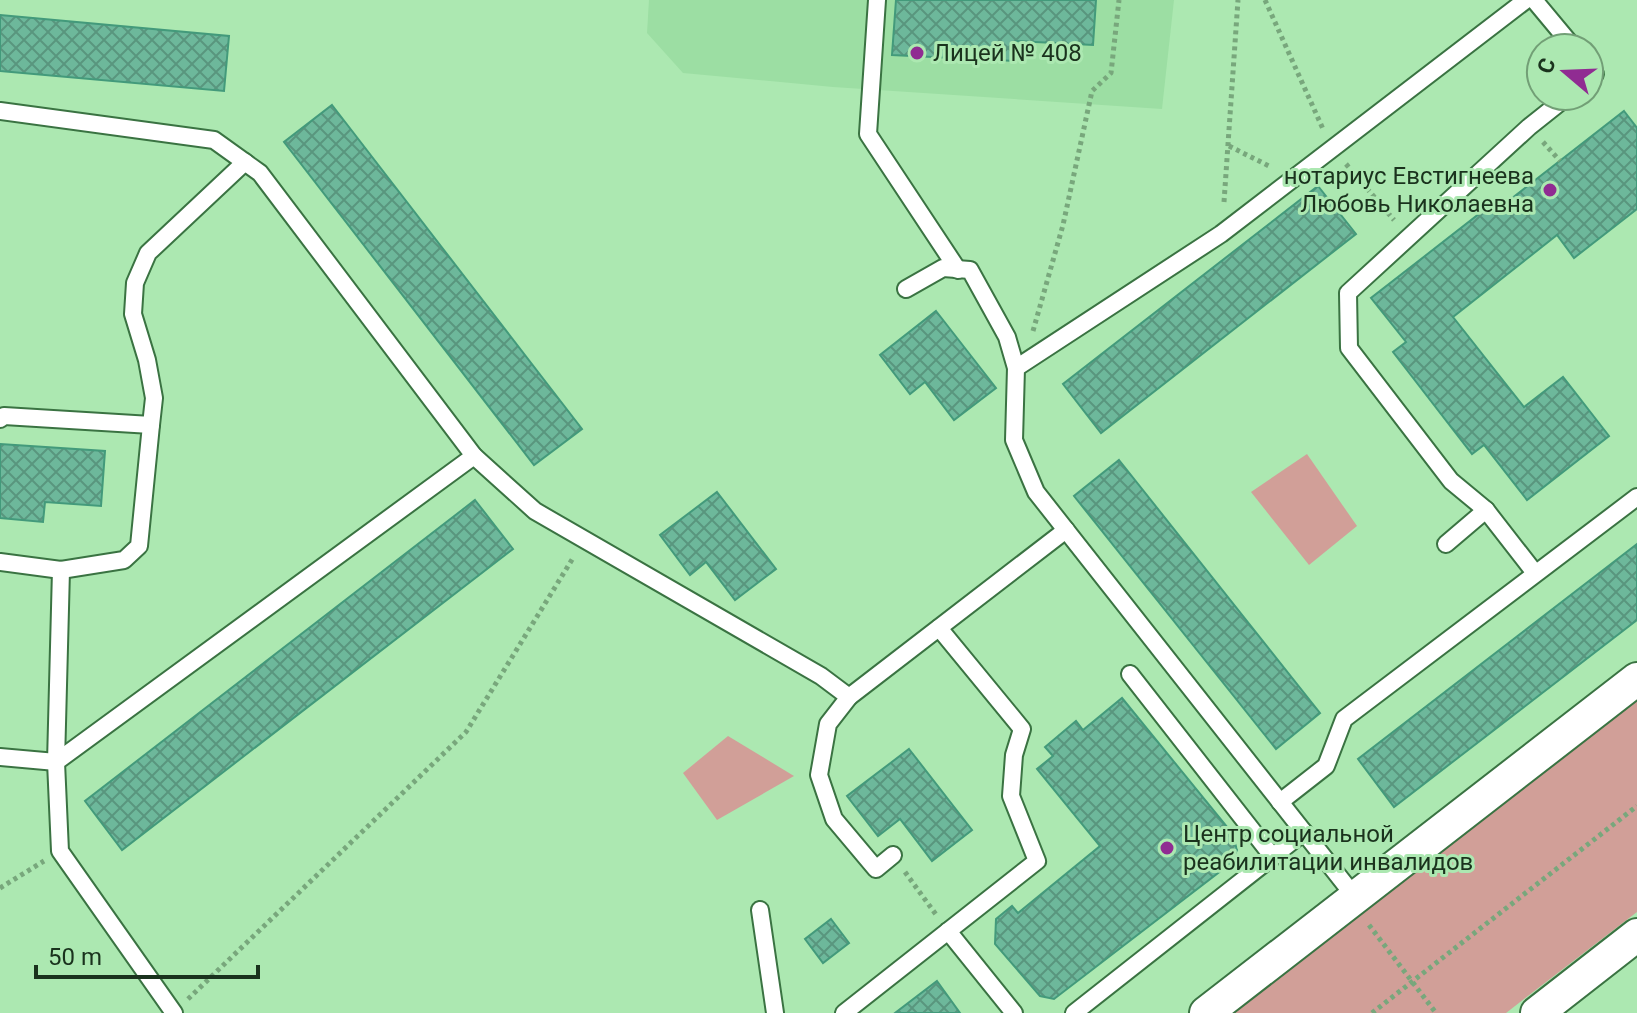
<svg xmlns="http://www.w3.org/2000/svg" width="1637" height="1013" font-family="Roboto,sans-serif">
  <style>
    .built { fill: #9cdea3 }
    .park { fill: #d19f98 }
    .building { fill: url(#building-cross-hatch); stroke: #439a7b; stroke-width: 2 }
    .lines { fill: none; stroke-linecap: round; stroke-linejoin: round }
    .lane-casing { stroke: #3a7342; stroke-width: 20 }
    .street-casing { stroke: #3a7342; stroke-width: 36 }
    .path { stroke: #78a77c; stroke-width: 5; stroke-dasharray: 4 4; stroke-linecap: butt }
    .lane { stroke: #fff; stroke-width: 16 }
    .street { stroke: #fff; stroke-width: 32 }
    .poi-dot { fill: #902c92; stroke: #ace8b1; stroke-width: 3 }
    .labels { text-anchor: middle; stroke-width: 6; stroke-linejoin: round; paint-order: stroke }
    .poi-label { font-size: 24px; fill: #1a321d; stroke: #ace8b1; text-anchor: start }
  </style>
  <defs>
    <pattern id="building-cross-hatch" width="8" height="8" patternUnits="userSpaceOnUse" patternTransform="scale(2)"><rect width="8" height="8" fill="#6db89b"/><path d="M0 0l8 8M0 8l8-8" fill="none" stroke="#59967e"/></pattern>
  </defs>
  <rect width="100%" height="100%" fill="#ace8b1"/>
  <polygon class="built" points="649,0 1174,0 1162,109 833,87 683,73 647,33"/>
  <g class="park">
    <polygon points="1307,454 1357,526 1309,565 1251,492"/>
    <polygon points="1637,699 1637,912 1506,1013 1232,1013"/>
    <polygon points="728,736 794,776 717,820 683,773"/>
  </g>
  <g class="building">
    <polygon points="896,0 1096,0 1093,45 1016,41 1015,61 892,55"/>
    <polygon points="0,15 229,36 224,91 0,71"/>
    <polygon points="332,105 582,429 534,465 284,142"/>
    <polygon points="1624,111 1637,128 1637,209 1574,258 1557,235 1453,317 1524,407 1563,377 1609,436 1527,500 1484,445 1472,454 1393,352 1406,342 1371,298 1493,203 1498,209"/>
    <polygon points="1318,186 1356,234 1101,433 1063,384"/>
    <polygon points="936,311 996,388 954,420 925,382 910,394 880,355"/>
    <polygon points="0,444 105,451 101,506 45,502 43,522 0,518"/>
    <polygon points="1119,460 1320,713 1276,749 1074,496"/>
    <polygon points="717,492 776,569 735,600 706,562 690,575 660,535"/>
    <polygon points="475,500 513,549 122,850 85,801"/>
    <polygon points="1637,544 1637,620 1394,807 1358,759"/>
    <polygon points="1122,698 1232,833 1237,850 1231,863 1054,999 1040,996 995,944 996,919 1012,906 1018,913 1100,846 1037,769 1053,756 1045,747 1076,721 1083,730"/>
    <polygon points="909,749 972,830 932,861 900,819 878,836 847,796"/>
    <polygon points="831,919 849,943 823,963 805,939"/>
    <polygon points="937,981 960,1013 895,1013"/>
  </g>
  <g class="lines">
    <defs>
      <g id="lane">
        <polyline points="877,0 868,134 958,270"/>
        <polyline points="1534,0 1574,48"/>
        <polyline points="1589,67 1595,74 1589,79"/>
        <polyline points="0,111 214,140 260,173 474,456 56,762 60,851 174,1013"/>
        <polyline points="906,289 943,268 970,270 1007,337 1016,368"/>
        <polyline points="0,419 4,416 151,425 139,546 124,560 61,570 0,562"/>
        <polyline points="151,425 154,398 147,360 133,314 135,283 148,253 245,162"/>
        <polyline points="474,456 535,511 821,676 849,697 1066,530"/>
        <polyline points="1446,544 1486,510"/>
        <polyline points="1535,573 1486,510 1451,481 1349,348 1348,293 1529,127 1568,96"/>
        <polyline points="1130,674 1273,857"/>
        <polyline points="849,697 828,724 819,775 834,819 876,869 893,855"/>
        <polyline points="0,757 56,762 61,570"/>
        <polyline points="1280,802 1326,766 1344,719 1637,497"/>
        <polyline points="1355,897 1036,492 1014,440 1016,368 1221,234 1526,0"/>
        <polyline points="760,910 775,1013"/>
        <polyline points="948,931 1014,1013"/>
        <polyline points="844,1013 1037,861 1011,796 1014,755 1022,729 939,628"/>
        <polyline points="1074,1013 1304,832"/>
      </g>
      <g id="street">
        <polyline points="1206,1013 1637,679"/>
        <polyline points="1537,1013 1637,935"/>
      </g>
    </defs>
    <use href="#lane" class="lane-casing"/>
    <use href="#street" class="street-casing"/>
    <g class="path">
      <polyline points="1265,0 1323,129"/>
      <polyline points="1543,142 1560,161"/>
      <polyline points="1229,146 1271,167"/>
      <polyline points="1346,164 1394,220"/>
      <polyline points="1224,202 1238,0"/>
      <polyline points="1033,331 1063,225 1092,91 1111,73 1119,0"/>
      <polyline points="905,872 937,916"/>
      <polyline points="0,888 44,861"/>
      <polyline points="1369,925 1436,1013"/>
      <polyline points="188,999 466,732 573,558"/>
      <polyline points="1372,1013 1637,806"/>
    </g>
    <use href="#lane" class="lane"/>
    <use href="#street" class="street"/>
  </g>
  <g class="poi-dot">
    <circle cx="917" cy="53" r="8"/>
    <circle cx="1550" cy="190" r="8"/>
    <circle cx="1167" cy="848" r="8"/>
  </g>
  <g class="labels">
    <g class="poi-label">
      <text x="933" y="61">Лицей № 408</text>
      <text x="1534" y="184" text-anchor="end">нотариус Евстигнеева<tspan x="1534" dy="28">Любовь Николаевна</tspan></text>
      <text x="1183" y="842">Центр социальной<tspan x="1183" dy="28">реабилитации инвалидов</tspan></text>
    </g>
  </g>
  <g transform="translate(1565 72) rotate(289)"><circle r="38" fill="#ace8b1" stroke="#729f76" stroke-width="2"/>
  <path d="M0-6L14 30L0 20L-14 30Z" fill="#902c92"/>
  <text y="-12" font-size="22" font-weight="bold" text-anchor="middle" fill="#1a321d">С</text>
  </g>
  <path d="M36 965v12h222v-12" fill="none" stroke="#1a321d" stroke-width="4"/>
  <text x="48" y="965" font-size="24" fill="#1a321d" stroke="#ace8b1" stroke-width="6" paint-order="stroke">50 m</text>
</svg>
